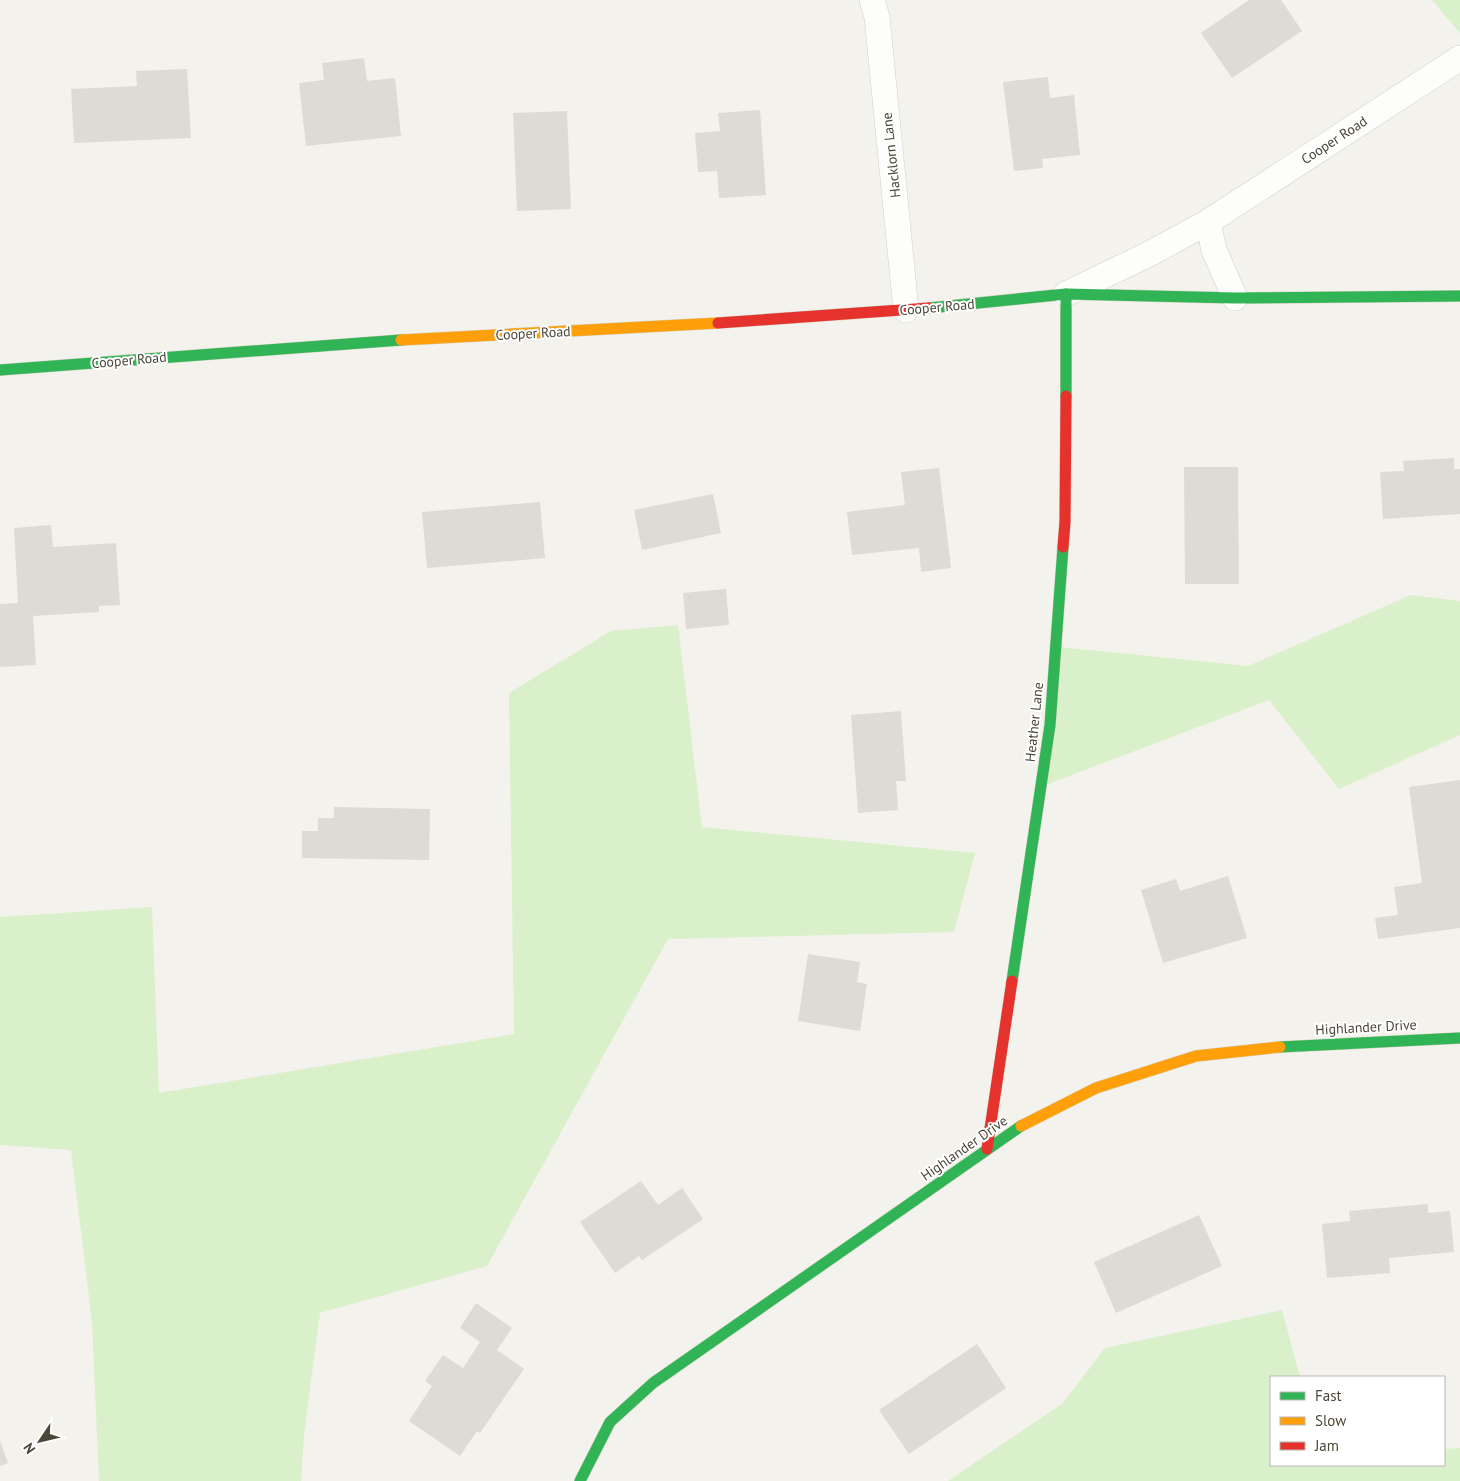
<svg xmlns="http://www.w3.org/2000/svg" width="1460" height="1481" font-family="'PT Sans',sans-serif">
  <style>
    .green { fill: #daf0ca }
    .building { fill: #dddbd4 }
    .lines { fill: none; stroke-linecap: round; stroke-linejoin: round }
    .street-casing { stroke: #d1d0c9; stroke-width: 26 }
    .fast-casing { stroke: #d3d2c2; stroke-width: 12 }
    .slow-casing { stroke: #d3d2c2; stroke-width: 12 }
    .jam-casing { stroke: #d3d2c2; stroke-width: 12 }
    .street { stroke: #fdfdfc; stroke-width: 25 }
    .fast { stroke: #30b455; stroke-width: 11 }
    .slow { stroke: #ff9f0a; stroke-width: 11 }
    .jam { stroke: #e5322d; stroke-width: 11 }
    .labels { text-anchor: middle; stroke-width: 4; stroke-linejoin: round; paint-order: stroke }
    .street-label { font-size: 14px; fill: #4b4736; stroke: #fff }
  </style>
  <rect width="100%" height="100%" fill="#f3f2ec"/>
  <g class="green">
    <polygon points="1432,0 1460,0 1460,33"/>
    <polygon points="1411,595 1460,601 1460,735 1339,789 1269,700 1035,789 1059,647 1248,666"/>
    <polygon points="678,625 702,827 975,853 954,932 668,939 487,1266 320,1313 304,1434 301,1481 99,1481 92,1322 71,1150 0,1145 0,917 152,907 159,1093 514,1034 509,693 611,631"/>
    <polygon points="1282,1310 1300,1377 1271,1377 1271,1465 1444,1465 1444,1449 1460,1448 1460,1481 948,1481 1063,1403 1105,1348"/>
  </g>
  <g class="building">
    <polygon points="1249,0 1281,0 1302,31 1232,78 1201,33"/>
    <polygon points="364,58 367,81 395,78 401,136 306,146 299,83 324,80 322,63"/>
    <polygon points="187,69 191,138 74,143 71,89 137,86 136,71"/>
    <polygon points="1048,77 1050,98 1074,95 1080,155 1042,159 1043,168 1014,171 1003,82"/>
    <polygon points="760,110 766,195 719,198 717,171 698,172 695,133 720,131 718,113"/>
    <polygon points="567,111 571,209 517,211 513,113"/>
    <polygon points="1454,458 1454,469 1460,469 1460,514 1383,519 1380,472 1404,471 1403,461"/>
    <polygon points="1184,467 1238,467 1239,584 1185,584"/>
    <polygon points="939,468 951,568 921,572 919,548 852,555 847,512 905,505 901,472"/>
    <polygon points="713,494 721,533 642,550 634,510"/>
    <polygon points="540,502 545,558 427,568 422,512"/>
    <polygon points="51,525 53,547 116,543 120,605 99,606 99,612 33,616 36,665 0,667 0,604 18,603 14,528"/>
    <polygon points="726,589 729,625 686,629 683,593"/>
    <polygon points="901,711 906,781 896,781 898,810 858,813 851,715"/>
    <polygon points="1460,780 1460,928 1378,939 1375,918 1398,915 1394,887 1422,883 1409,787"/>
    <polygon points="334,807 430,809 429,860 302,858 302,831 318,831 318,818 334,818"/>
    <polygon points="1228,876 1247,938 1163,963 1141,890 1176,879 1180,891"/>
    <polygon points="808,954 860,962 857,982 867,984 860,1031 798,1021"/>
    <polygon points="641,1181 658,1205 682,1188 703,1219 642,1260 639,1256 615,1273 580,1222"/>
    <polygon points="1428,1204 1428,1213 1450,1211 1454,1252 1389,1258 1390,1273 1327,1278 1322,1224 1350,1221 1349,1211"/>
    <polygon points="1199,1215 1222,1266 1116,1313 1094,1262"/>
    <polygon points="476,1303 512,1328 497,1350 524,1369 480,1433 477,1431 460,1456 409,1421 432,1386 425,1381 443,1355 463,1368 480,1342 460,1328"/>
    <polygon points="977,1344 1006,1388 909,1454 879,1410"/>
    <polygon points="0,1441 8,1463 0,1466"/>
  </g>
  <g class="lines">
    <defs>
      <g id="street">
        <polyline points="872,0 877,17 906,310"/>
        <polyline points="1208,222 1214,250 1235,298"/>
        <polyline points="1066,294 1149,254 1208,222 1460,58"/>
      </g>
      <g id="fast">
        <polyline points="929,308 1066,294 1235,298 1460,296"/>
        <polyline points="0,370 401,340"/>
        <polyline points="1066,396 1066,294"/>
        <polyline points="1012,981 1050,725 1063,547"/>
        <polyline points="1280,1047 1460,1038"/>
        <polyline points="580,1481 610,1422 653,1383 1021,1126"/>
      </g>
      <g id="slow">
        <polyline points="401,340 718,323"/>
        <polyline points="1021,1126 1096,1088 1196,1056 1280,1047"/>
      </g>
      <g id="jam">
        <polyline points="718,323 929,308"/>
        <polyline points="1063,547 1065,522 1066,396"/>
        <polyline points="987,1149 1012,981"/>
      </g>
    </defs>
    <use href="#street" class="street-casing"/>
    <use href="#fast" class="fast-casing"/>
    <use href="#slow" class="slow-casing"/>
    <use href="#jam" class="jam-casing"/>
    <use href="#street" class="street"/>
    <use href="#fast" class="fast"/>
    <use href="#slow" class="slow"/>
    <use href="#jam" class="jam"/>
  </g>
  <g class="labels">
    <g class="street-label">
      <text transform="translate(1334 140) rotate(-33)" y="5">Cooper Road</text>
      <text transform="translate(891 155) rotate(-96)" y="5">Hacklorn Lane</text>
      <text transform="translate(937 307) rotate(-5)" y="5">Cooper Road</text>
      <text transform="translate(533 333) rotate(-3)" y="5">Cooper Road</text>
      <text transform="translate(129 360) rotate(-5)" y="5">Cooper Road</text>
      <text transform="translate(1034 722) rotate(-84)" y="5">Heather Lane</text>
      <text transform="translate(1366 1027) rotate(-3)" y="5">Highlander Drive</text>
      <text transform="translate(964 1148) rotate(-35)" y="5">Highlander Drive</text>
    </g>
  </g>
  <rect x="1270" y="1376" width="175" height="90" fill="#ffffff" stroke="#b7b5af"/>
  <rect x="1280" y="1392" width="25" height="8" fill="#30b455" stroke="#b7b5af"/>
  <text x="1315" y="1401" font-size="15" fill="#4b4736">Fast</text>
  <rect x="1280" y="1417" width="25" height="8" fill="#ff9f0a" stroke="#b7b5af"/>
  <text x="1315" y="1426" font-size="15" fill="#4b4736">Slow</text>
  <rect x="1280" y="1442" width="25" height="8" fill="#e5322d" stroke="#b7b5af"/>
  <text x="1315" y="1451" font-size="15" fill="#4b4736">Jam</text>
  <g transform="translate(40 1441) rotate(235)" stroke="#ffffff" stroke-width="4" paint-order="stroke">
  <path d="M0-4L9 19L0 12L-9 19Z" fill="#4b4736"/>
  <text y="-8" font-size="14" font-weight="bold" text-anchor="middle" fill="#4b4736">N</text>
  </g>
</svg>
